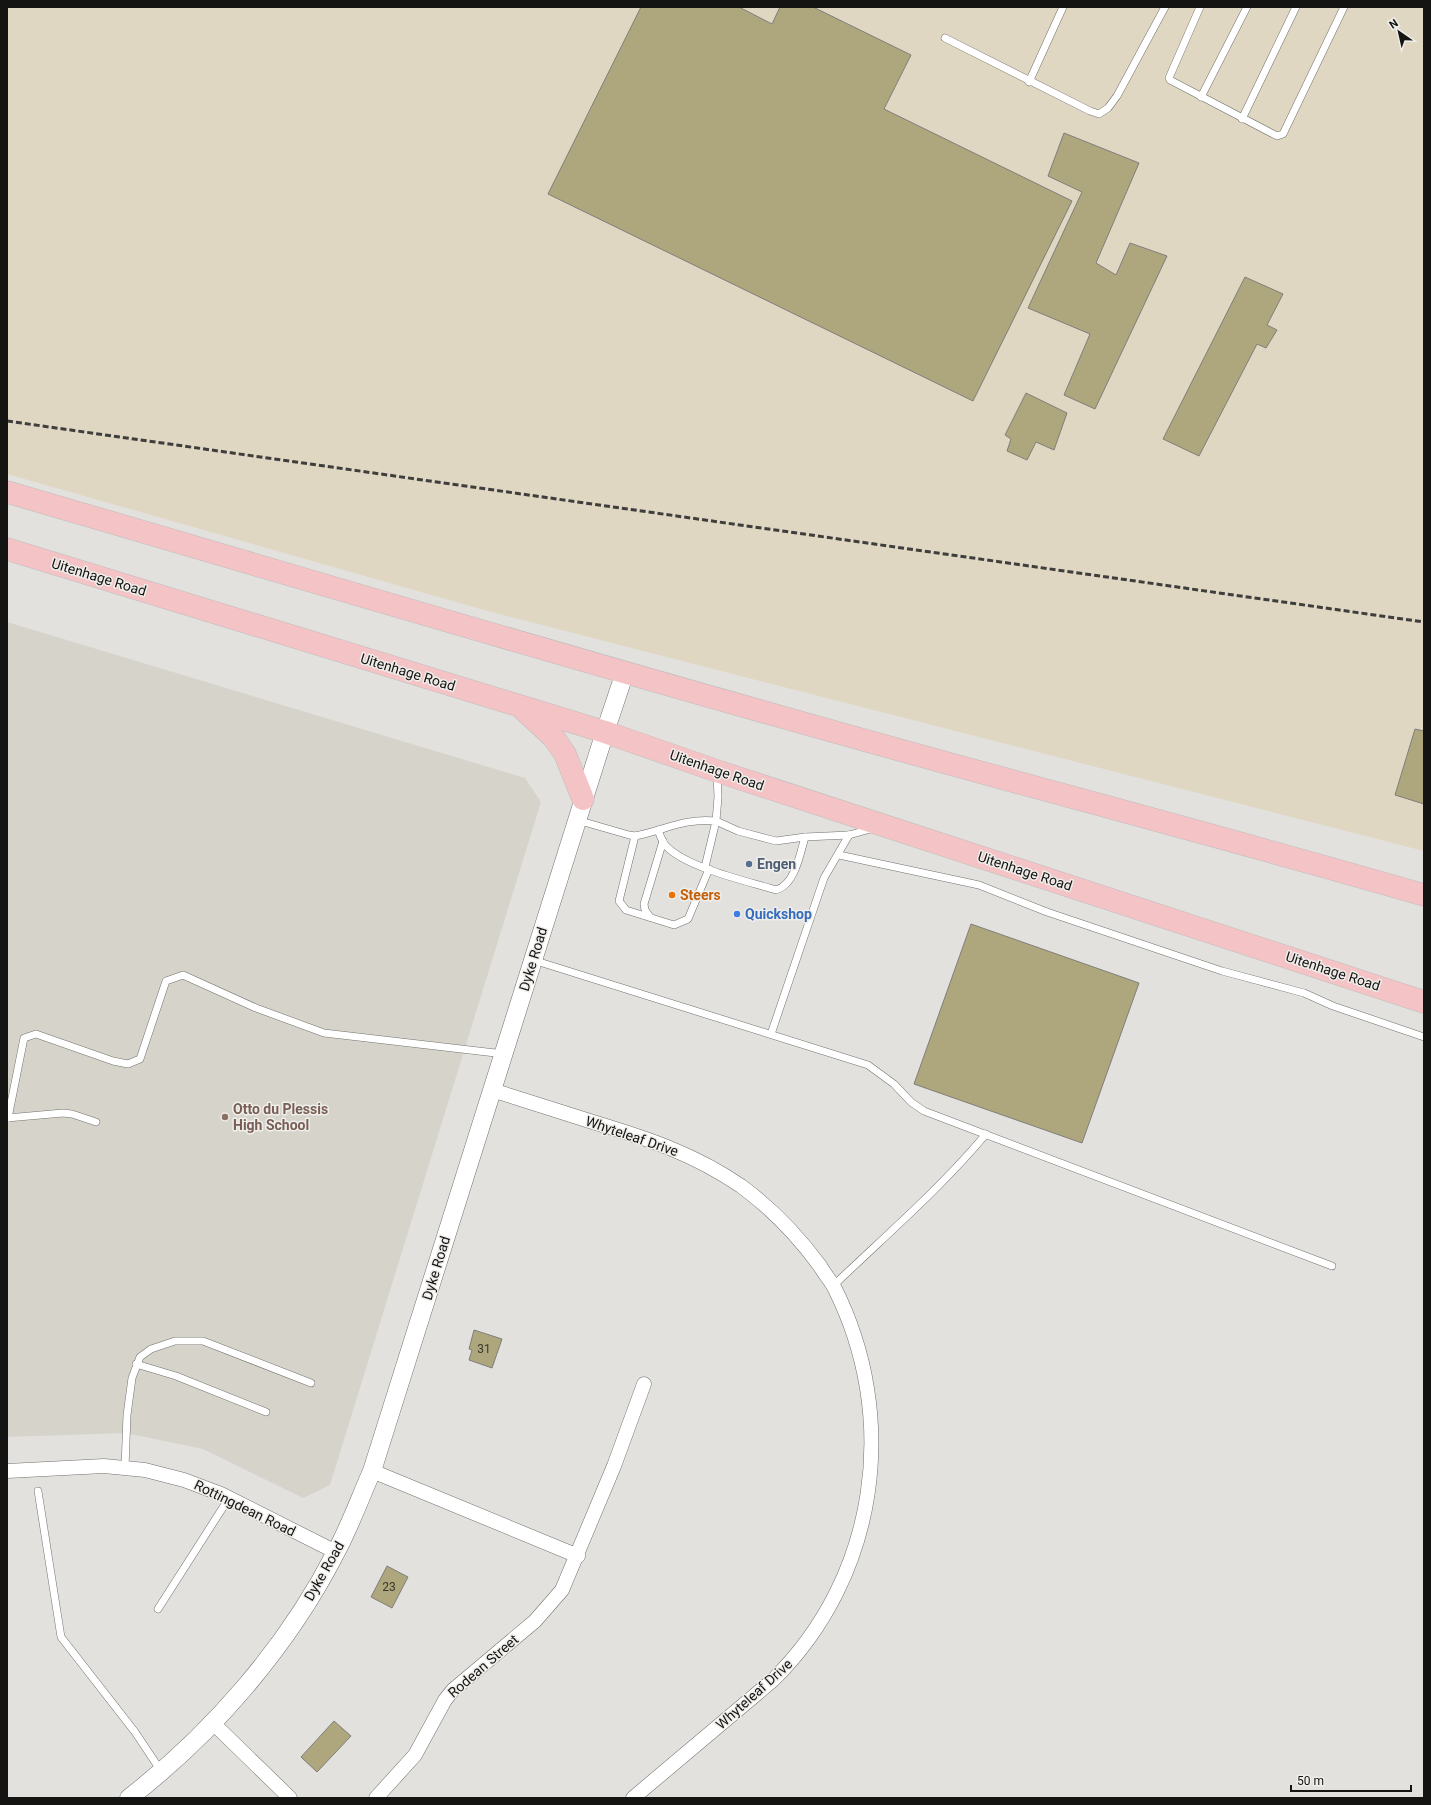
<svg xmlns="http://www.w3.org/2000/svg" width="1431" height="1805" font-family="Roboto,sans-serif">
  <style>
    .industrial { fill: #e0d7c2 }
    .built { fill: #d6d4ca }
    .building { fill: #aea67c; stroke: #7f7e7b }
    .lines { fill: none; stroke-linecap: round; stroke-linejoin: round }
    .service-casing { stroke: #71716e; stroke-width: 8 }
    .minor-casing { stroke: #71716e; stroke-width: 15 }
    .tertiary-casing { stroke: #71716e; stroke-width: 19 }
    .primary-casing { stroke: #bdbdbd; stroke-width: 23 }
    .service { stroke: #fff; stroke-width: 7 }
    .minor { stroke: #fff; stroke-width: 14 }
    .tertiary { stroke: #fff; stroke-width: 18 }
    .primary { stroke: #f4c3c5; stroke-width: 22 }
    .rail { stroke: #3e3e3c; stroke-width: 3; stroke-dasharray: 6 3; stroke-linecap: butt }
    .service-dot { fill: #5c6f8a; stroke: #efeeeb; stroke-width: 1.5 }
    .food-dot { fill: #e8710a; stroke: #efeeeb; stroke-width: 1.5 }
    .shop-dot { fill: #3f7fe0; stroke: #efeeeb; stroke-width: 1.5 }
    .education-dot { fill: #8d6e63; stroke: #efeeeb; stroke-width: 1.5 }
    .labels { text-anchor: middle; stroke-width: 3; stroke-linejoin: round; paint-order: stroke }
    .number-label { font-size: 12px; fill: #3a382c }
    .street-label { font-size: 14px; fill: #141412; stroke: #efeeeb }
    .service-label { font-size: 14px; font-weight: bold; fill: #4e5e75; stroke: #efeeeb; text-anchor: start }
    .food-label { font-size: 14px; font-weight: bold; fill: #c56008; stroke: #efeeeb; text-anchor: start }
    .shop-label { font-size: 14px; font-weight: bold; fill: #366cbe; stroke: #efeeeb; text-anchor: start }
    .education-label { font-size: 14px; font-weight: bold; fill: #785e54; stroke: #efeeeb; text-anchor: start }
  </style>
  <rect width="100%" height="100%" fill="#e2e1de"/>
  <polygon class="industrial" points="7,7 1424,7 1424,851 491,612 7,474"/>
  <polygon class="built" points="7,622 525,778 541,802 330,1485 303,1498 203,1449 126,1433 7,1437"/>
  <g class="building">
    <polygon points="641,7 739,7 772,24 780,7 813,7 911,55 884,109 1072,201 973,401 548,194"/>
    <polygon points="1064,133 1139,163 1096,263 1116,275 1130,243 1167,256 1095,409 1064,395 1090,334 1028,308 1082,192 1048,176"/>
    <polygon points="1245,277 1283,294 1267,325 1277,330 1266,348 1257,344 1199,456 1163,439"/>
    <polygon points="1026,393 1067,413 1054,450 1036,442 1027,460 1007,451 1011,439 1005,435"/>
    <polygon points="1415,729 1424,731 1424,804 1395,795"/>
    <polygon points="971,924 1139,983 1082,1143 914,1084"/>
    <polygon points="474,1330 502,1339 492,1368 469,1360 472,1350 469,1349"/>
    <polygon points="387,1566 408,1577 392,1608 371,1597"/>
    <polygon points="334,1721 351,1736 317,1772 301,1757"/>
  </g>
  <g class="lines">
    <defs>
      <g id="service">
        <polyline points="1200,7 1169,78 1170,80 1277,136 1283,134 1344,7"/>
        <polyline points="945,38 1090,111 1099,114 1108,108 1117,96 1165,7"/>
        <polyline points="1029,82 1063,7"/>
        <polyline points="1201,97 1247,7"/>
        <polyline points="1242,119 1296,7"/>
        <polyline points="717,774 718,797 716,821 738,831 776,841 805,837 849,835 874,828"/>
        <path d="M577,820L629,835L635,836C666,830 683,818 716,821L705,867"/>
        <path d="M658,830C660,835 662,842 666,846C687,868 747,881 776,890C795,885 800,854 805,837"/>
        <polyline points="635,836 619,901 626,910 674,925 688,919 709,869"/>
        <polyline points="839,855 979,885 1047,912 1222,971 1304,993 1333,1006 1424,1037"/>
        <polyline points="650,917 645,910 644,904 663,841"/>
        <polyline points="533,960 868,1065 894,1084 911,1102 924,1111 1332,1266"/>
        <polyline points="771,1034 824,878 849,835"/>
        <polyline points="7,1118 63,1113 72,1114 96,1122"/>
        <polyline points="8,1118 24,1038 36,1034 113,1061 128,1064 140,1059 166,981 183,975 256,1008 324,1033 504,1054"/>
        <path d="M833,1286C885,1236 940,1189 986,1134"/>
        <polyline points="136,1364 176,1376 266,1412"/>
        <polyline points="125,1468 127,1415 132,1378 140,1357 151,1349 175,1341 203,1341 311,1383"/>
        <polyline points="38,1491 61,1637 135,1732 161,1771"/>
        <polyline points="158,1609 229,1498"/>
      </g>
      <g id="minor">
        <path d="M492,1090C527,1101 562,1112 596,1123C649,1139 694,1154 741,1186C771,1208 798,1236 820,1266C824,1273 830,1280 834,1287C900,1417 878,1577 773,1680L633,1798"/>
        <polyline points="7,1471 104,1466 145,1470 184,1480 221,1494 336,1552"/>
        <polyline points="372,1471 578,1556"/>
        <polyline points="213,1723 290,1798"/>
        <polyline points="376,1798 415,1755 445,1700 453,1690 535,1621 562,1590 614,1466 644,1384"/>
      </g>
      <path id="tertiary" d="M129,1798C213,1733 288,1646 336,1552C350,1526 360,1498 372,1471L605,732L625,672"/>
      <g id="primary">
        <path d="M7,492C268,568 528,646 789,719C1000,779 1213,834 1424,895"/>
        <polyline points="7,549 605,732 717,771 1424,1002"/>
        <polyline points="524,710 554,738 565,754 583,799"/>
      </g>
    </defs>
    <use href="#service" class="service-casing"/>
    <use href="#minor" class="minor-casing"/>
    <use href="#tertiary" class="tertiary-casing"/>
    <use href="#primary" class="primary-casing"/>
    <use href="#service" class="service"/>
    <use href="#minor" class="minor"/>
    <use href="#tertiary" class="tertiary"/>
    <use href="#primary" class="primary"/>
    <polyline class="rail" points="7,421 1424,622"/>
  </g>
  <circle class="service-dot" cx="749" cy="864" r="4"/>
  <circle class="food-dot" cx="672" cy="895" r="4"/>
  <circle class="shop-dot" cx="737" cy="914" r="4"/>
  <circle class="education-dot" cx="225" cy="1117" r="4"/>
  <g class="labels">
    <g class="number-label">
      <text x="484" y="1353">31</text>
      <text x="389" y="1591">23</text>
    </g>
    <g class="street-label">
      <text transform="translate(99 577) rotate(17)" y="5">Uitenhage Road</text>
      <text transform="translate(408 672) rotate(17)" y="5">Uitenhage Road</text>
      <text transform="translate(717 770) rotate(19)" y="5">Uitenhage Road</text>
      <text transform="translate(1025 871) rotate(18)" y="5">Uitenhage Road</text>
      <text transform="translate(533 959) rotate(-73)" y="5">Dyke Road</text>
      <text transform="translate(1333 971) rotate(18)" y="5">Uitenhage Road</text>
      <text transform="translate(632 1136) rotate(19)" y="5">Whyteleaf Drive</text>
      <text transform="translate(436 1268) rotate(-73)" y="5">Dyke Road</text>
      <text transform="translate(245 1508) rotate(26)" y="5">Rottingdean Road</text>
      <text transform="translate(324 1571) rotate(-60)" y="5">Dyke Road</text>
      <text transform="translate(483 1666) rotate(-41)" y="5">Rodean Street</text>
      <text transform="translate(754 1694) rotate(-42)" y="5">Whyteleaf Drive</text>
    </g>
    <g class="service-label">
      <text x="757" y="869">Engen</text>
    </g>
    <g class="food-label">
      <text x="680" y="900">Steers</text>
    </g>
    <g class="shop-label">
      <text x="745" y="919">Quickshop</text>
    </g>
    <g class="education-label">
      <text x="233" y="1114">Otto du Plessis<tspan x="233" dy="16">High School</tspan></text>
    </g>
  </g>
  <rect width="1431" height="1805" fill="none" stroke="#141412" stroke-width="16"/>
  <g transform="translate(1399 32) rotate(326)" stroke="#efeeeb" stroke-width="3" paint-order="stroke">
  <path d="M0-3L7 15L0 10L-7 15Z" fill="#141412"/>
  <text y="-6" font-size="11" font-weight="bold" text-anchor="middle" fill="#141412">N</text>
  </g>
  <path d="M1291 1785v6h120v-6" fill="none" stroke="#141412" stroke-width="2"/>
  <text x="1297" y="1785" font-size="12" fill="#141412" stroke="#efeeeb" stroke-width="3" paint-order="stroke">50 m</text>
</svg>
